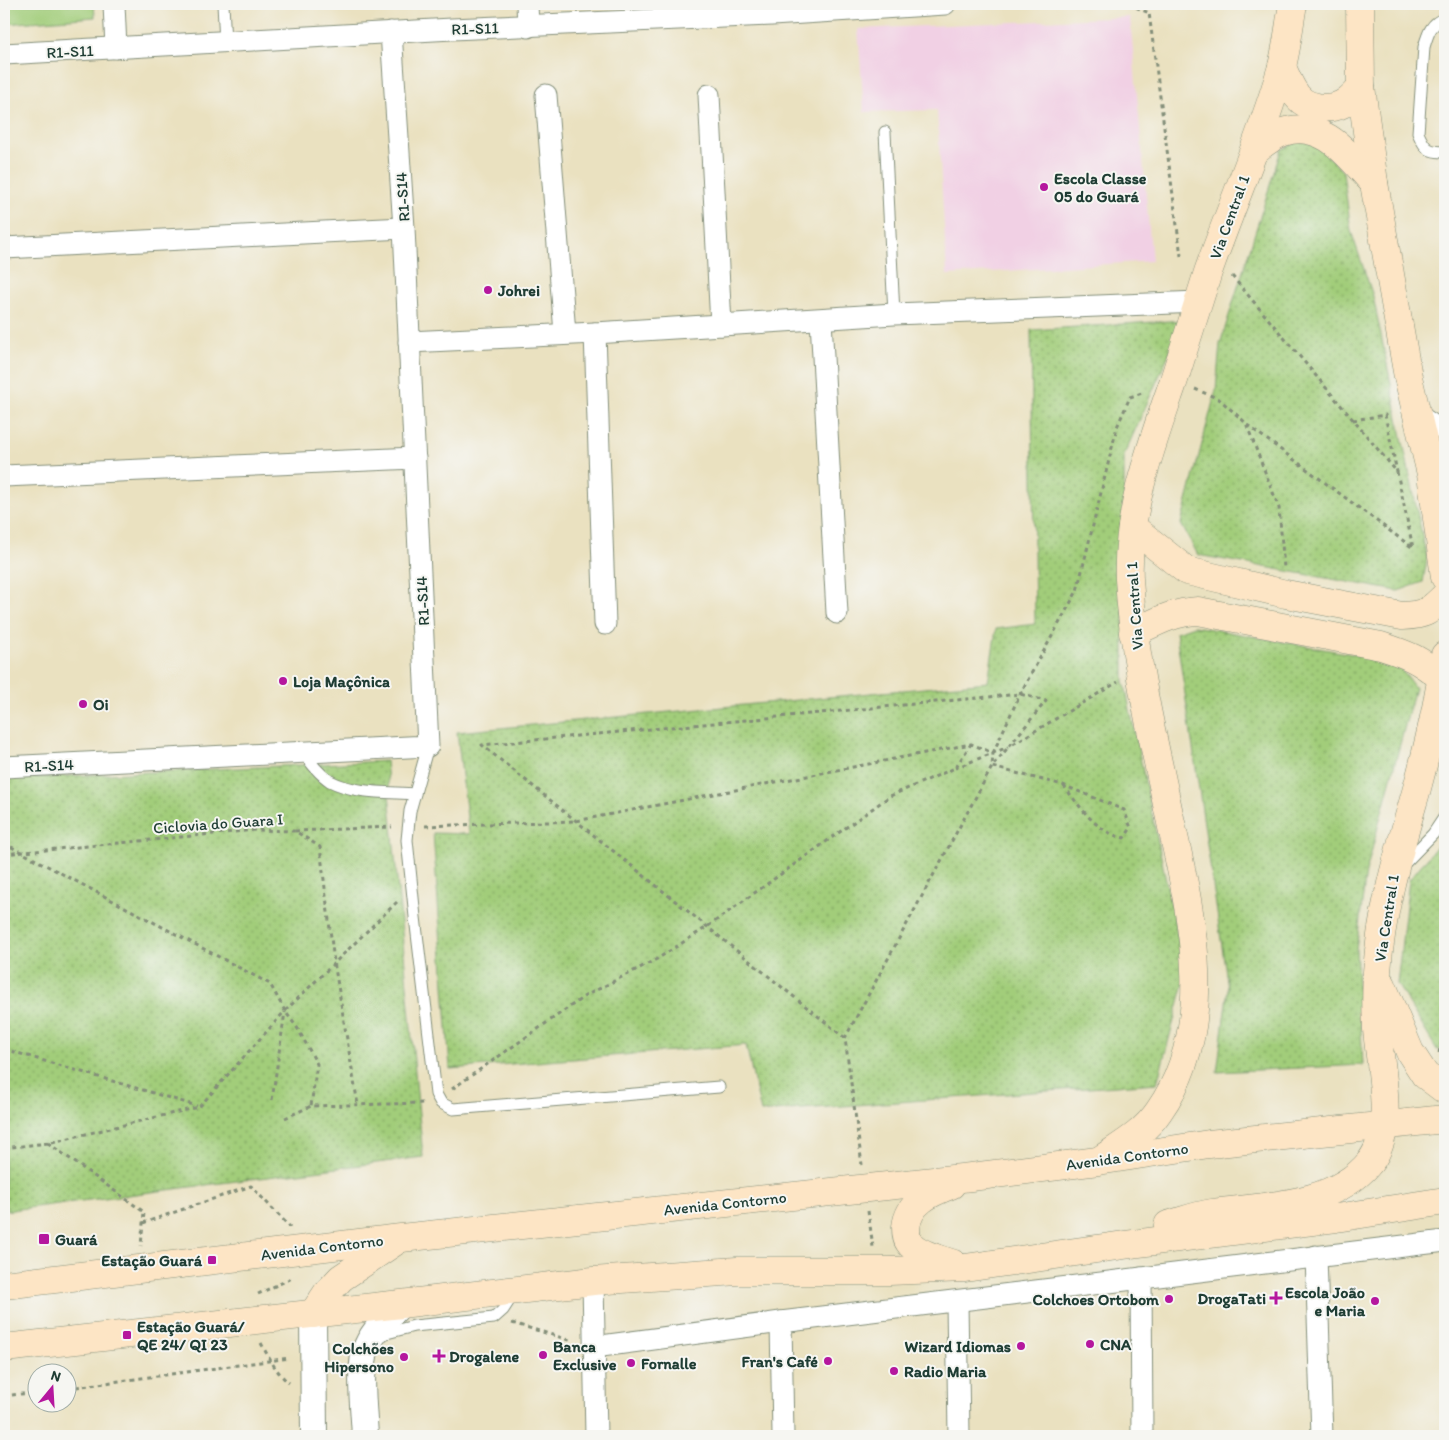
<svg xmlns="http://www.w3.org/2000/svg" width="1449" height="1440" font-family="Itim,sans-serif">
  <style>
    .built { fill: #f1d0e4 }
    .grass { fill: url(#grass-dots); stroke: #608557 }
    .green { fill: #a2cd7a; stroke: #608557 }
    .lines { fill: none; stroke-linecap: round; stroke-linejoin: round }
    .service-casing { stroke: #848f7a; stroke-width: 13 }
    .minor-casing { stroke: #848f7a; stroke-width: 23 }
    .tertiary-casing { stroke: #848f7a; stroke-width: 28 }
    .secondary-casing { stroke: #848f7a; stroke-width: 29 }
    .path { stroke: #848f7a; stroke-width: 3; stroke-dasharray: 4 4; stroke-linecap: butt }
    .service { stroke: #fff; stroke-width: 11 }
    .minor { stroke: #fff; stroke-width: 21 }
    .tertiary { stroke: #fff; stroke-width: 26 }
    .secondary { stroke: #fde5c5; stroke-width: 28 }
    .poi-dot { fill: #b5179e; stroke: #f6f6f2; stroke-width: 2 }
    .labels { text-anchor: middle; stroke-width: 4; stroke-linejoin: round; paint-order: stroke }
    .street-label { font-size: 16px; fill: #1f3d34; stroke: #f6f6f2 }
    .poi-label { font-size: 16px; font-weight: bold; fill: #1f3d34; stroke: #f6f6f2; text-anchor: start }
  </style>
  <defs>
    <pattern id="grass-dots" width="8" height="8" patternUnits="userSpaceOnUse" patternTransform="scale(1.25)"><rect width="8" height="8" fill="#a2cd7a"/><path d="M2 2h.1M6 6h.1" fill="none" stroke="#83a865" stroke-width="1.8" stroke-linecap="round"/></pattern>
  </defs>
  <rect width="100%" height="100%" fill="#f6f6f2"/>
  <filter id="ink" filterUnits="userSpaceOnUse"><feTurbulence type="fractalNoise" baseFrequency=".02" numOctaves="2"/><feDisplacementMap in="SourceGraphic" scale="10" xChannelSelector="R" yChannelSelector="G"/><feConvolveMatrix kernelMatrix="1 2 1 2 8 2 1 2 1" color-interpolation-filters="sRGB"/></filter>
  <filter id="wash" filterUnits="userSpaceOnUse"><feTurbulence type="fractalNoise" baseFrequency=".0096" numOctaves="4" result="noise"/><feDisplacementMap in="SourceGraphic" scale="20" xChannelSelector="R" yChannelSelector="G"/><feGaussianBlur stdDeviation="1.12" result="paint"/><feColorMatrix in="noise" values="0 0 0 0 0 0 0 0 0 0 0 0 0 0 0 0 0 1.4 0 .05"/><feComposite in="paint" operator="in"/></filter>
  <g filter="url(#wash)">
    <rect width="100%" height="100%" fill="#eae1c0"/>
    <polygon class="built" points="1130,17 1152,261 947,275 937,110 864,112 858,29"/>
    <g class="grass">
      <polygon points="1300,140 1319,146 1343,172 1351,231 1373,296 1427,559 1423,582 1398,591 1198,555 1181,524 1216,390 1220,344 1281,150"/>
      <polygon points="1184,320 1124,455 1124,681 1186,976 1157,1083 761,1112 746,1045 450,1069 433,833 469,834 457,732 988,682 996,629 1035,624 1031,330"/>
      <polygon points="1194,626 1396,662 1415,688 1366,872 1356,950 1363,1065 1217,1072 1228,988 1176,632"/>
      <polygon points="386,761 423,1157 4,1211 4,779"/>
      <polygon points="1445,836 1445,1049 1437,1050 1397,984 1409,880"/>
    </g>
    <polygon class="green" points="4,4 94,4 95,17 4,24"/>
  </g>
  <g filter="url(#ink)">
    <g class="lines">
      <defs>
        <g id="service">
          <polyline points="223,4 225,43"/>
          <path d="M1445,18C1431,23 1428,33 1424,47L1418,133C1425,149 1428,152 1445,152"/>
          <polyline points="885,132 894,314"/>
          <polyline points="428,746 410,811 407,840 415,917 436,1094 441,1103 453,1109 719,1087"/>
          <path d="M303,752C311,763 319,774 330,781C355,794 388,792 415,794"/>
          <polyline points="1401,867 1433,834 1445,816"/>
          <polyline points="379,1335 414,1326 494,1318 503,1310 514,1293"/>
        </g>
        <g id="minor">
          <polyline points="114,4 116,48"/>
          <polyline points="527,4 528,27"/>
          <polyline points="4,54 452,29 772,15 945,4"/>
          <polyline points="546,95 565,333"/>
          <polyline points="709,95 721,325"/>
          <polyline points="4,248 404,228"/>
          <polyline points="821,320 837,613"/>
          <polyline points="595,333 605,624"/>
          <polyline points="409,342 595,333 894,314 1199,302"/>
          <polyline points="1416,414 1434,426 1445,429"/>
          <polyline points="1431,474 1445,458"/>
          <polyline points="4,476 415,458"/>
          <polyline points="4,767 428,746 404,228 391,32"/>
          <polyline points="1316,1256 1322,1436"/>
          <polyline points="1141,1278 1142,1436"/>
          <polyline points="593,1281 596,1436"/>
          <polyline points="957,1302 959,1436"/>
          <polyline points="781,1322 783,1436"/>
          <polyline points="594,1347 781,1322 1445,1241"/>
        </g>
        <g id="tertiary">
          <polyline points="313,1314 314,1436"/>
          <path d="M365,1436C364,1413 358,1366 367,1346C374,1330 389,1316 401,1304"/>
        </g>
        <g id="secondary">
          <polyline points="1360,4 1361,87 1374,183 1408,377 1431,474 1445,577"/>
          <path d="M1282,67C1287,78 1292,93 1302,101C1306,104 1312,106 1317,107C1339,110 1347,103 1361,87"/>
          <path d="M1254,151C1263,144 1272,136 1283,132C1324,118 1350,158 1374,183"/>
          <path d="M1132,527L1187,571L1286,594L1402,616C1425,615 1429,612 1445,596"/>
          <path d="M1133,633C1156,622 1173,612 1198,611L1381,646C1409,655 1419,659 1442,678"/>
          <polyline points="1382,985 1410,1052 1425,1075 1445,1090"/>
          <path d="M1103,1158C1124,1144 1145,1132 1159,1111C1225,1017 1185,893 1164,790C1149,721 1133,651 1129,579C1126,513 1152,444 1173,383C1185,346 1196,309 1208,272C1232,204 1261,139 1281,70C1287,49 1289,26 1293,4"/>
          <path d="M951,1185C930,1193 909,1202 906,1227C906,1232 906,1238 909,1242C916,1254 941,1259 954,1264"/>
          <path d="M1168,1225C1182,1221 1197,1215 1212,1213C1263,1206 1334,1207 1370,1162C1396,1129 1380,1068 1377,1029C1376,1011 1376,991 1377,972C1381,910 1399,851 1416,792C1428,747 1439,701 1445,655"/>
          <polyline points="4,1285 401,1238 971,1177 1098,1161 1209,1144 1445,1119"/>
          <polyline points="313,1314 327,1293 341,1278 396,1241"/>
          <polyline points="4,1348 401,1304 593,1281 737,1271 889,1271 965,1268 1124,1245 1336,1218 1445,1201"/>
        </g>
      </defs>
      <use href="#service" class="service-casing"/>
      <use href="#minor" class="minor-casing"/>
      <use href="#tertiary" class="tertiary-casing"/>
      <use href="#secondary" class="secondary-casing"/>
      <g class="path">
        <polyline points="1129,4 1149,13 1181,256"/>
        <polyline points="1232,276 1397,472 1413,548 1246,424"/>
        <polyline points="1195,389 1219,399 1246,423 1279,508 1284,568"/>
        <polyline points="1353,420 1385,415 1397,472"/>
        <polyline points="1013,744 1118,682"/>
        <polyline points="993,753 1020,694 1077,591 1117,427 1130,397 1145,392"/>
        <polyline points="955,768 1008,747"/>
        <path d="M425,826L576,821L971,744L993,753L992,767L1063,785L1124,810L1131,828L1124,838C1095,832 1080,806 1063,785"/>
        <polyline points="295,831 392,827"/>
        <polyline points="4,843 270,984 285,1011 199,1107 48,1143 4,1148"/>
        <polyline points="4,854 255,830 295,831 320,847 334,962 358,1105"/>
        <polyline points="397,902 285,1011 298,1029 317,1064 311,1106 423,1103"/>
        <polyline points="845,1038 482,745 1020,694 1046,701 992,767 845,1038 862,1165"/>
        <polyline points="4,1049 197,1106"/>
        <polyline points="1439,1053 1445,1027"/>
        <polyline points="452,1089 585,996 657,959 707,927 890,796 955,768 971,744"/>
        <polyline points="272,1100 285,1012"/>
        <polyline points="285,1118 311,1106"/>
        <polyline points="48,1143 144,1212 141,1246"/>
        <polyline points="868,1211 873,1247"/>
        <polyline points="143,1223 251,1186 290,1227"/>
        <polyline points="258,1294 294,1277"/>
        <polyline points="512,1323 573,1341"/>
        <path d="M261,1343C269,1358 276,1372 289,1383"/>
        <polyline points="68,1388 290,1358"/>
        <polyline points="4,1396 38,1392"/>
      </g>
      <use href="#service" class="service"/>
      <use href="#minor" class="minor"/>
      <use href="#tertiary" class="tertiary"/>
      <use href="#secondary" class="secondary"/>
    </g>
  </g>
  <g class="poi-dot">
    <circle cx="1044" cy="187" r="5"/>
    <circle cx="488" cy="290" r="5"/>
    <circle cx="283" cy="681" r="5"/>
    <circle cx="83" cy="704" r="5"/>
    <rect x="38" y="1233" width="12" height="12" rx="2.5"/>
    <rect x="207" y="1255" width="10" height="10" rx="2.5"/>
    <path d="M1273.5 1290.5h5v5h5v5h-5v5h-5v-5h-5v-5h5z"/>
    <circle cx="1169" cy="1299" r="5"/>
    <circle cx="1375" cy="1301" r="5"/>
    <rect x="122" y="1330" width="10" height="10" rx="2.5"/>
    <circle cx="1090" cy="1344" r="5"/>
    <circle cx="1021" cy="1346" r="5"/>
    <circle cx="543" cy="1355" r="5"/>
    <path d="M436.5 1348.5h5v5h5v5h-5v5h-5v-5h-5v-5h5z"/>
    <circle cx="404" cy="1357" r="5"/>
    <circle cx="828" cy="1361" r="5"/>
    <circle cx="631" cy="1363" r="5"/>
    <circle cx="894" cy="1371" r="5"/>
  </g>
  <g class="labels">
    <g class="street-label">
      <text transform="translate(475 28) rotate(-2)" y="6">R1-S11</text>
      <text transform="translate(70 51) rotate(-3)" y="6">R1-S11</text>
      <text transform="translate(402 197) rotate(-94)" y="6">R1-S14</text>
      <text transform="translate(1229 217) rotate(-70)" y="6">Via Central 1</text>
      <text transform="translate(422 601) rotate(-93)" y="6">R1-S14</text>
      <text transform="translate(1134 606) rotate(-94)" y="6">Via Central 1</text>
      <text transform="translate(49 765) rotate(-3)" y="6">R1-S14</text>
      <text transform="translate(218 823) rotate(-4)" y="6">Ciclovia do Guara I</text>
      <text transform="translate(1386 918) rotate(-81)" y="6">Via Central 1</text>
      <text transform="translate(1127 1156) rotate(-8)" y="6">Avenida Contorno</text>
      <text transform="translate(725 1203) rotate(-6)" y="6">Avenida Contorno</text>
      <text transform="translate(322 1247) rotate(-7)" y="6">Avenida Contorno</text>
    </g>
    <g class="poi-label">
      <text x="1054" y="184">Escola Classe<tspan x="1054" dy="18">05 do Guará</tspan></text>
      <text x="498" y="296">Johrei</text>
      <text x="293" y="687">Loja Maçônica</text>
      <text x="93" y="710">Oi</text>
      <text x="55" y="1245">Guará</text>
      <text x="202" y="1266" text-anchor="end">Estação Guará</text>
      <text x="1365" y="1298" text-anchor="end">Escola João<tspan x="1365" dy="18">e Maria</tspan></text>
      <text x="1266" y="1304" text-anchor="end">DrogaTati</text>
      <text x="1159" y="1305" text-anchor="end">Colchoes Ortobom</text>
      <text x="137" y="1332">Estação Guará/<tspan x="137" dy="18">QE 24/ QI 23</tspan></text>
      <text x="1100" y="1350">CNA</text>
      <text x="553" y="1352">Banca<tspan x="553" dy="18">Exclusive</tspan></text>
      <text x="1011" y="1352" text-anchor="end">Wizard Idiomas</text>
      <text x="394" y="1354" text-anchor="end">Colchões<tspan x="394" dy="18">Hipersono</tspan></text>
      <text x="449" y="1362">Drogalene</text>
      <text x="818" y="1367" text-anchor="end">Fran's Café</text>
      <text x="641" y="1369">Fornalle</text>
      <text x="904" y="1377">Radio Maria</text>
    </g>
  </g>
  <rect width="1449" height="1440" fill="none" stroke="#f6f6f2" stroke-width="20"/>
  <g transform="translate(52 1388) rotate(18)"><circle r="24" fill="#f6f6f2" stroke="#a0aca6"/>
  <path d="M0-4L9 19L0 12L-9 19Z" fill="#b5179e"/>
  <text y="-8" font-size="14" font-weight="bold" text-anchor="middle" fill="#1f3d34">N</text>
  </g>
</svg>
